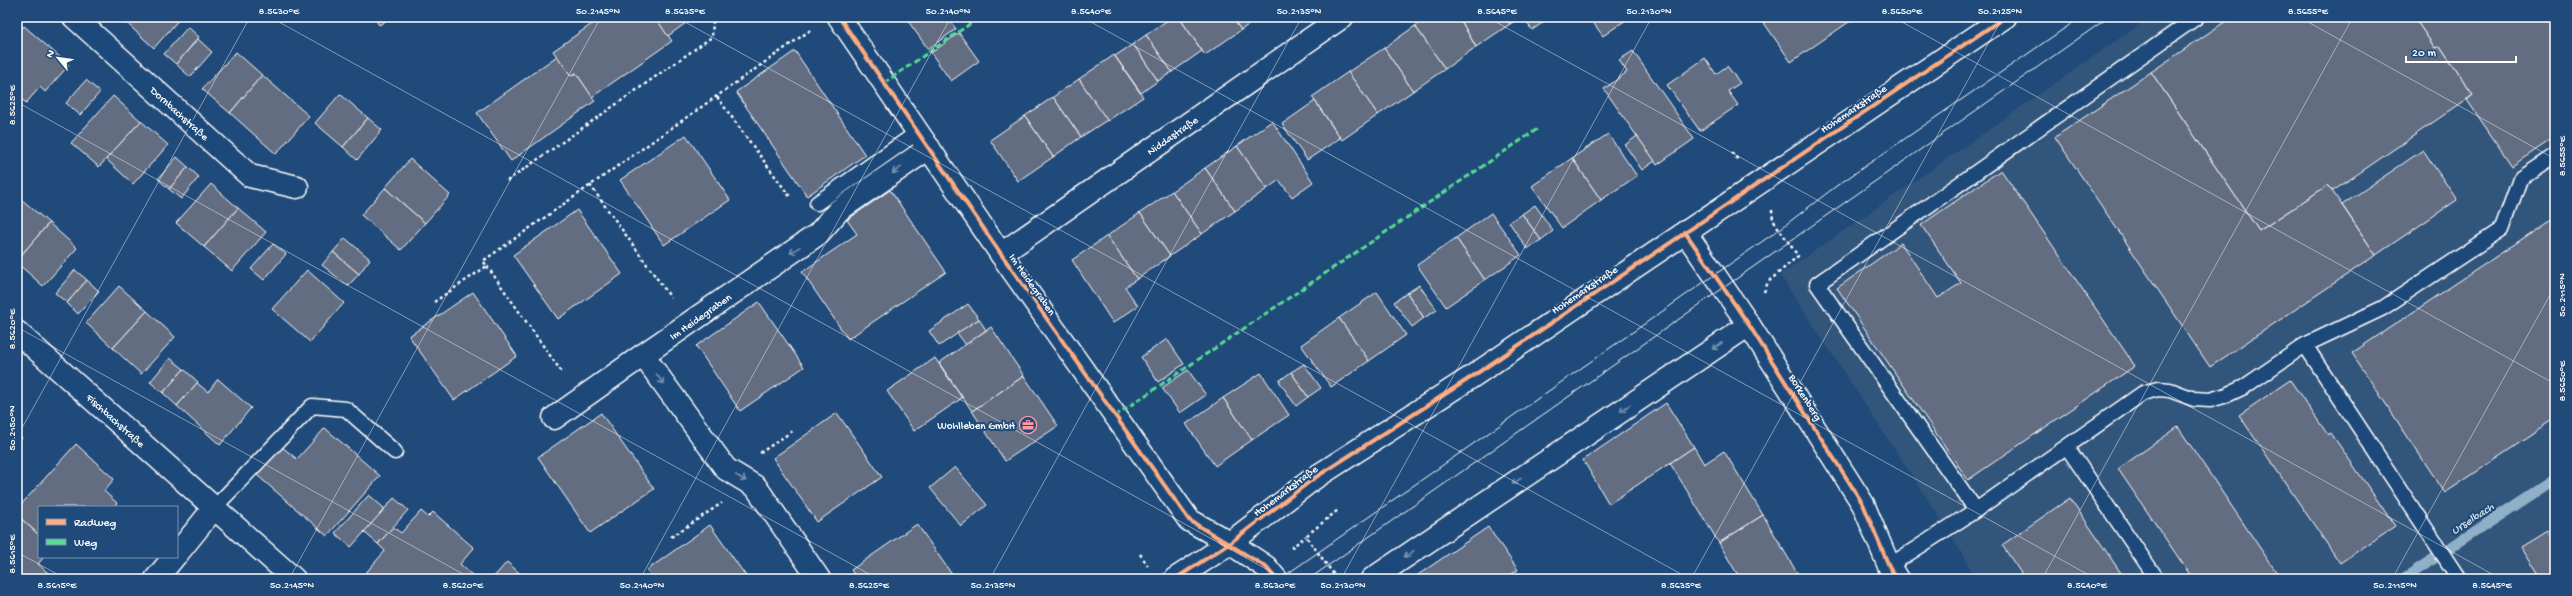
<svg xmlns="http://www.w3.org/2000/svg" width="2572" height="596" font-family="'Gochi Hand',sans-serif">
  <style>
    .built { fill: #33547c }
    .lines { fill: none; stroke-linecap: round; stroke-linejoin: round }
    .stream { stroke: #8fb0c7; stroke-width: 11 }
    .building { fill: #636d82; stroke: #fff }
    .service-casing { stroke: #fff; stroke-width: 17 }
    .minor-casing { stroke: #fff; stroke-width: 25 }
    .tertiary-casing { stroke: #fff; stroke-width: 25 }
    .path { stroke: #fff; stroke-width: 2.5; stroke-dasharray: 3 3; stroke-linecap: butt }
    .service { stroke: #1f4a7a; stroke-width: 14 }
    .minor { stroke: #1f4a7a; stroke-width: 22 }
    .tertiary { stroke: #1f4a7a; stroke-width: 22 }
    .tram { stroke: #fff; stroke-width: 1 }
    .quiet { stroke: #5adb95; stroke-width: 3; stroke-dasharray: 6 3; stroke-linecap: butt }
    .cycleway-casing { stroke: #1f4a7a; stroke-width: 6 }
    .cycleway { stroke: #ffac80; stroke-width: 4 }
    .oneway { stroke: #7992af }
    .ticks { fill: none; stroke: #fff; stroke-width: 1; stroke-opacity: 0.45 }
    .labels { text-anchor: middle; stroke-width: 4; stroke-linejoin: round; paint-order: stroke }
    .street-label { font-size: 11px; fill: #fff; stroke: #1f4a7a }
    .poi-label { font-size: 11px; fill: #fff; stroke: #1f4a7a; text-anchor: end }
    .water-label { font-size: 12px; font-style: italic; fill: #d0dee8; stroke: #1f4a7a }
    .neatline { fill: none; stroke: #fff; stroke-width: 1.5 }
    .ticks-label { font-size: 10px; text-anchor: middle; fill: #fff }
  </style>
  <rect width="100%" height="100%" fill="#1f4a7a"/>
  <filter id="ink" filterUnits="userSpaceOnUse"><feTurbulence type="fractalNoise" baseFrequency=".025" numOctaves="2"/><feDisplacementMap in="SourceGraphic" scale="8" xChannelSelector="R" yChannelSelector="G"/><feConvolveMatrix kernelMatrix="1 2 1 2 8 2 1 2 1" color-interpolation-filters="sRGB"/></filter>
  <g filter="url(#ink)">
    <polygon class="built" points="2150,17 2555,17 2555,579 1977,579 1947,529 1780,275"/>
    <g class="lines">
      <polyline class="stream" points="2403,579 2555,479"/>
    </g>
    <g class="building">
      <polygon points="120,17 181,17 154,48"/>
      <polygon points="374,17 392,17 379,25"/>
      <polygon points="602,17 655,17 672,41 592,97 576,73 571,76 553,51"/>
      <polygon points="655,17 694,17 668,36"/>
      <polygon points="914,17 947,17 956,29 928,49 908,21"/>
      <polygon points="1172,17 1179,17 1202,51 1172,72 1146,35"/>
      <polygon points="1179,17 1232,17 1241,30 1205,55"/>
      <polygon points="1232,17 1260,17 1241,30"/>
      <polygon points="1428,17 1459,17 1476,47 1445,69 1415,26"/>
      <polygon points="1459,17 1505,17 1510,24 1476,47"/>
      <polygon points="1505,17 1521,17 1510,24"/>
      <polygon points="1523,17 1551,17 1532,30"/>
      <polygon points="1589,17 1630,17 1603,36"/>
      <polygon points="1760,17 1856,17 1791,62"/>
      <polygon points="2232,17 2414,17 2435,48 2440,46 2473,95 2333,191 2328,185 2259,231 2151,72"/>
      <polygon points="2414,17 2555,17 2555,137 2512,166 2467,100 2473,95 2440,46 2435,48"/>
      <polygon points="24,26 69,65 45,92 40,87 26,103 17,95 17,34"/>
      <polygon points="1415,26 1445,69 1413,91 1384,48"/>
      <polygon points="188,27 199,37 176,64 164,54"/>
      <polygon points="959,33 979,61 951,81 931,53"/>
      <polygon points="1146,35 1172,72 1158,81 1133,44"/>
      <polygon points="198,39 212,52 190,77 176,64"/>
      <polygon points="1133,44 1158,81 1141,93 1115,56"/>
      <polygon points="1384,48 1413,91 1378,115 1348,72"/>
      <polygon points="795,51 865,155 807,196 736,92"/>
      <polygon points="1633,51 1694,139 1657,165 1604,89 1627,72 1619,60"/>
      <polygon points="236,52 262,75 230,113 202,89"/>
      <polygon points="1114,55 1143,97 1107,121 1079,79"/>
      <polygon points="557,56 571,76 576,73 595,101 511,161 477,113"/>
      <polygon points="1705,58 1716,74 1727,66 1740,83 1728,91 1738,105 1700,131 1667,85"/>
      <polygon points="1348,72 1378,115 1342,140 1312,97"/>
      <polygon points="2151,72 2259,231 2328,185 2376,255 2210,367 2055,137"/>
      <polygon points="262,75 309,116 276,154 230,113"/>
      <polygon points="1079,79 1107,120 1081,137 1053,97"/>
      <polygon points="86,80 100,92 80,115 66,103"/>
      <polygon points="340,94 368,118 343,147 315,123"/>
      <polygon points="113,96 141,121 99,167 71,143"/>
      <polygon points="1053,97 1081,137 1053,157 1025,116"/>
      <polygon points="1315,101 1340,138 1307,160 1282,124"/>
      <polygon points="1025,116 1053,157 1018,181 990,140"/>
      <polygon points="368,118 382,130 357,160 343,147"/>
      <polygon points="141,121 168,145 133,184 106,159"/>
      <polygon points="1272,121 1313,182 1292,197 1279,180 1267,189 1237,146"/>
      <polygon points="1608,134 1637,176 1601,200 1572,158"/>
      <polygon points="686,135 730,200 664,245 620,180"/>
      <polygon points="1637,136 1655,161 1642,170 1625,145"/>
      <polygon points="1237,146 1267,189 1235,211 1205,168"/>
      <polygon points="2423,150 2457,200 2376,255 2342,205"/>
      <polygon points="177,157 188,167 169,189 158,179"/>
      <polygon points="1572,158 1601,200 1562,228 1532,186"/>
      <polygon points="410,159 450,195 425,223 385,188"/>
      <polygon points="188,167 199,177 181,199 169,189"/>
      <polygon points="1205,168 1235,211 1202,234 1172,191"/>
      <polygon points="2001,170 2135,366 1968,480 1837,288 1901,243 1938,298 1961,283 1921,225"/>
      <polygon points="211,184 238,208 204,247 176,223"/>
      <polygon points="385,188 425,223 401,250 361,215"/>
      <polygon points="890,190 946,272 848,339 802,272 857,234 847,220"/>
      <polygon points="1172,191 1202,234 1170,256 1140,213"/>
      <polygon points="21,199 49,223 17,260 17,204"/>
      <polygon points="1535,205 1553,231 1541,240 1522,214"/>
      <polygon points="238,208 266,232 232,271 204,247"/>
      <polygon points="577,210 622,274 558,319 513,255"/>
      <polygon points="1140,213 1170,256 1137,279 1107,236"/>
      <polygon points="1491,213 1521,255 1485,280 1456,238"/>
      <polygon points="1522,214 1541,240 1527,249 1509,222"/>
      <polygon points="2555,217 2555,419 2445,493 2352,353"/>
      <polygon points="49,223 77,248 43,286 17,263 17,260"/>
      <polygon points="1107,236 1137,279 1125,287 1138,306 1113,323 1072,260"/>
      <polygon points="345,238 370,259 359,274 333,252"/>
      <polygon points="1456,238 1485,280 1446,307 1417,265"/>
      <polygon points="273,244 286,254 264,280 251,269"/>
      <polygon points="333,252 359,274 348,286 322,265"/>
      <polygon points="75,270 87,280 67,303 55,293"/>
      <polygon points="307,270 344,303 310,342 272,309"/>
      <polygon points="87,280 99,291 78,314 67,303"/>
      <polygon points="1419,285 1437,310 1424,318 1407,293"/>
      <polygon points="119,286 147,311 113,348 86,323"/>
      <polygon points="473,292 517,356 454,400 409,336"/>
      <polygon points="1377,292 1406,335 1369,361 1339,318"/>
      <polygon points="1407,293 1424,318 1412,327 1394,302"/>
      <polygon points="759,302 804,367 740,411 696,346"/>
      <polygon points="968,304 979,319 939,346 929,331"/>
      <polygon points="147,311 175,337 141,374 113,348"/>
      <polygon points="1339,318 1369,361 1331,387 1301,345"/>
      <polygon points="979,319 986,330 966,345 957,333"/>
      <polygon points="991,327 1024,376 972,411 939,363"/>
      <polygon points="1167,339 1184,364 1158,382 1141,357"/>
      <polygon points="170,358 184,369 163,393 150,382"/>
      <polygon points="935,358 962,398 914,431 887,391"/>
      <polygon points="1304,364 1321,388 1308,397 1291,372"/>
      <polygon points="184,369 198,382 177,406 163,393"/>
      <polygon points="1188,370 1206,395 1180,413 1162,388"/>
      <polygon points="1291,372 1308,397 1296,406 1279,381"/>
      <polygon points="1261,373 1289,415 1252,440 1223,398"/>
      <polygon points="1024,376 1058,426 1005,461 972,411"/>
      <polygon points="218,379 251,408 220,445 177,406 197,383 208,392"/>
      <polygon points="2290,380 2328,435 2331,433 2395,526 2340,563 2239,415"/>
      <polygon points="1223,398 1252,440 1215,466 1186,424"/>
      <polygon points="1666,403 1694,447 1609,504 1583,460"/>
      <polygon points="601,413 654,489 590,533 538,457"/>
      <polygon points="837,413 882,477 817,522 773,458"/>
      <polygon points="2178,427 2281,579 2193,579 2118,469"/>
      <polygon points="325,428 380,476 327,536 257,475 282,447 297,459"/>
      <polygon points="17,434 22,438 17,444"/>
      <polygon points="76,444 114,479 104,491 117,503 113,507 39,507 39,535 17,515 17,509"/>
      <polygon points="1694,447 1704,464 1724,451 1763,515 1719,543 1670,463"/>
      <polygon points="955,467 987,505 961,526 930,488"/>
      <polygon points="369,495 385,509 351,547 335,533"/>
      <polygon points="394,498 408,510 378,544 364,532"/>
      <polygon points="2070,498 2125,579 2025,579 2002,545"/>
      <polygon points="421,511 428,517 433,512 474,548 460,564 473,576 470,579 366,579 363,576 385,551 378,544 393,527 401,533"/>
      <polygon points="17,515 39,535 39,557 44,557 38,564 55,579 17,579"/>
      <polygon points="1763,515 1800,578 1740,579 1719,543"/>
      <polygon points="917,524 955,579 857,579 851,570"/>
      <polygon points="710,525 748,579 653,579 647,570"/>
      <polygon points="1488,527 1518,570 1504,579 1412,579"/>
      <polygon points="2547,530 2555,543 2555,579 2542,579 2521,546"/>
      <polygon points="507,562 526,579 492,579"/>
    </g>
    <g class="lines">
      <defs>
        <g id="service">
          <polyline points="817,203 918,132"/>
          <polyline points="2305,345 2459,579"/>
          <polyline points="2067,447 2157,579"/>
          <polyline points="214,508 312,406 346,409 395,452"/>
          <polyline points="1976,510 1817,284 2197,17"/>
          <polyline points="1889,566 1976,510 2143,393 2158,389 2170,390 2194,399 2210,400 2227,395 2244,387 2305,345 2383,308 2502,229 2520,179 2555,156"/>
        </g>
        <g id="minor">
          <polyline points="74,17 250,176 297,187"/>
          <polyline points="1001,254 1342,17"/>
          <polyline points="17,332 294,579"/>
          <polyline points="554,418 643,355"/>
          <polyline points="1230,543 1266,567 1276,579"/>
          <polyline points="177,554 214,508"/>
          <polyline points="156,579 174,557"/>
          <polyline points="819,579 756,487 726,469 643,355 818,234 839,210 929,148"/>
          <polyline points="1372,579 1749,325"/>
        </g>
        <g id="tertiary">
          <polyline points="839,17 1001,254 1189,520 1230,543"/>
          <polyline points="1685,232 1749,325 1863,504 1889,566 1897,579"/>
          <polyline points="1175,579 1230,543 1313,479 1470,378 2005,17"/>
        </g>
      </defs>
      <use href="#service" class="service-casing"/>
      <use href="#minor" class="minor-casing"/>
      <use href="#tertiary" class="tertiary-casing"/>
      <g class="path">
        <polyline points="717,97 791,198"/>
        <polyline points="1732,152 1738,160"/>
        <polyline points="507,181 712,37 713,21 719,17"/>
        <polyline points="590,185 671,298"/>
        <polyline points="487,266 563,374"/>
        <polyline points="1764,292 1768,282 1798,256 1773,220 1772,210"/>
        <polyline points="434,302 487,266 483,261 812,29"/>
        <polyline points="760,453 794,430"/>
        <polyline points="671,537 722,503"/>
        <polyline points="1291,548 1306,536"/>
        <polyline points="1140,554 1148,566"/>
        <polyline points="1337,579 1306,536 1338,510"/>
      </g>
      <use href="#service" class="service"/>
      <use href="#minor" class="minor"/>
      <use href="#tertiary" class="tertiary"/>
      <g class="tram">
        <polyline points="1280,579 1780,229 1835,187 2081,17"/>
        <polyline points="1309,579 2109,17"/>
      </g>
      <g class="quiet">
        <polyline points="884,83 980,17"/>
        <polyline points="1115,416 1539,128"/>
      </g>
      <defs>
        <g id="cycleway">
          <polyline points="839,17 1001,254 1189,520 1266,567 1276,579"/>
          <polyline points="1685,232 1749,325 1863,504 1889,566 1897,579"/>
          <polyline points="1175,579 1230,543 1313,479 1470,378 2005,17"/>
        </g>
      </defs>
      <use href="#cycleway" class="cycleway-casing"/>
      <use href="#cycleway" class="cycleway"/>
    </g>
    <defs><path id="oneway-shaft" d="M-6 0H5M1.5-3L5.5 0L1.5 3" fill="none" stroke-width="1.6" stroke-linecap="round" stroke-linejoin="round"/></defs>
    <g class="oneway">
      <use href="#oneway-shaft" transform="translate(897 170) rotate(145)"/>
      <use href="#oneway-shaft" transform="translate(795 250) rotate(145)"/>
      <use href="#oneway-shaft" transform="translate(1717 346) rotate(147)"/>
      <use href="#oneway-shaft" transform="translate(660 379) rotate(54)"/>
      <use href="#oneway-shaft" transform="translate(1625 408) rotate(146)"/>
      <use href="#oneway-shaft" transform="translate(741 478) rotate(30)"/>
      <use href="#oneway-shaft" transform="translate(1517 481) rotate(146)"/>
      <use href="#oneway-shaft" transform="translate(1409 554) rotate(146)"/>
    </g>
  </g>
  <path class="ticks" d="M270,17L1284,579M676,17L1690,579M1082,17L2096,579M1487,17L2501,579M1893,17L2555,384M2299,17L2555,159M17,102L878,579M17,327L472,579M17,437L250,17M17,552L66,579M289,579L601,17M640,579L951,17M990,579L1302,17M1341,579L1652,17M1691,579L2003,17M2042,579L2353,17M2392,579L2555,286"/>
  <defs>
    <symbol id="office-ring" viewBox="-11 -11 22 22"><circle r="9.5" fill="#1f4a7a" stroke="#ff9aa2" stroke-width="1.5"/><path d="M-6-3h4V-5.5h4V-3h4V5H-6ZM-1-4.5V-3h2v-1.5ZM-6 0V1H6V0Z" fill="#ff9aa2"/></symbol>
  </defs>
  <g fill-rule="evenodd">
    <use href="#office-ring" x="1018" y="415" width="20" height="20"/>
  </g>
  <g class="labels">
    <g class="street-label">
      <text transform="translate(1853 108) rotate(-34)" y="4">Hohemarkstraße</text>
      <text transform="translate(180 113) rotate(42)" y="4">Dornbachstraße</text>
      <text transform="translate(1172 135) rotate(-35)" y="4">Niddastraße</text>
      <text transform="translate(1033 284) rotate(55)" y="4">Im Heidegraben</text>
      <text transform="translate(1584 289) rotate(-34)" y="4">Hohemarkstraße</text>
      <text transform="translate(700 316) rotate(-35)" y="4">Im Heidegraben</text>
      <text transform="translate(1806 397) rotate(58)" y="4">Borkenberg</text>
      <text transform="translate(116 420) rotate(42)" y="4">Fischbachstraße</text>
      <text transform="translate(1285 490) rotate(-37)" y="4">Hohemarkstraße</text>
    </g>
    <g class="poi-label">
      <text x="1015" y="429">Wohlleben GmbH</text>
    </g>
    <g class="water-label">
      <text transform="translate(2472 518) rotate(-33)" y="4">Urselbach</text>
    </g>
  </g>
  <rect width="2572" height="596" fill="none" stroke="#1f4a7a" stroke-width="44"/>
  <rect x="38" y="506" width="140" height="52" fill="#1f4a7a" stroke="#7992af"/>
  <rect x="46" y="519" width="20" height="6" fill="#ffac80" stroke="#7992af"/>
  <text x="74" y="526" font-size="12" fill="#ffffff">Radweg</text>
  <rect x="46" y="539" width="20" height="6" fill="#5adb95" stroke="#7992af"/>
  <text x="74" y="546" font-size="12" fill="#ffffff">Weg</text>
  <g transform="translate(58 58) rotate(299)" stroke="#1f4a7a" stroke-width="3" paint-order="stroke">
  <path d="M0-3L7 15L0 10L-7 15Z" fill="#ffffff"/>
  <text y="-6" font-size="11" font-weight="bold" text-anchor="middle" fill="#ffffff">N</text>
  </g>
  <path d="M2406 56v6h110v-6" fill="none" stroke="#ffffff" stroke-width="2"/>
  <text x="2412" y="56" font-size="12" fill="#ffffff" stroke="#1f4a7a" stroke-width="3" paint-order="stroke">20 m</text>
  <rect x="22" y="22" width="2528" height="552" class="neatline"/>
  <g class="ticks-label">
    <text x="279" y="14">8.5630°E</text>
    <text x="598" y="14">50.2145°N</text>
    <text x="685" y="14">8.5635°E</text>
    <text x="948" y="14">50.2140°N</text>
    <text x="1091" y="14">8.5640°E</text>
    <text x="1299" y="14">50.2135°N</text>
    <text x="1497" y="14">8.5645°E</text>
    <text x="1649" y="14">50.2130°N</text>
    <text x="1902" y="14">8.5650°E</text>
    <text x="2000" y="14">50.2125°N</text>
    <text x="2308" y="14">8.5655°E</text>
    <text transform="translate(11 105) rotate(-90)" y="4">8.5625°E</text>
    <text transform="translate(2561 156) rotate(-90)" y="4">8.5655°E</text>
    <text transform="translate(2561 295) rotate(-90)" y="4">50.2115°N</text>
    <text transform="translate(11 329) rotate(-90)" y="4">8.5620°E</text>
    <text transform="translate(2561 381) rotate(-90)" y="4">8.5650°E</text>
    <text transform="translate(11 428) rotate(-90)" y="4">50.2150°N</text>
    <text transform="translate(11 554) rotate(-90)" y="4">8.5615°E</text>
    <text x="57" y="588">8.5615°E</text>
    <text x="292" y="588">50.2145°N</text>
    <text x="463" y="588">8.5620°E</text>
    <text x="642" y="588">50.2140°N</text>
    <text x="869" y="588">8.5625°E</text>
    <text x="993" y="588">50.2135°N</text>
    <text x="1275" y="588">8.5630°E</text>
    <text x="1343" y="588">50.2130°N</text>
    <text x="1681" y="588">8.5635°E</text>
    <text x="2087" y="588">8.5640°E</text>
    <text x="2395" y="588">50.2115°N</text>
    <text x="2492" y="588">8.5645°E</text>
  </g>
</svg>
